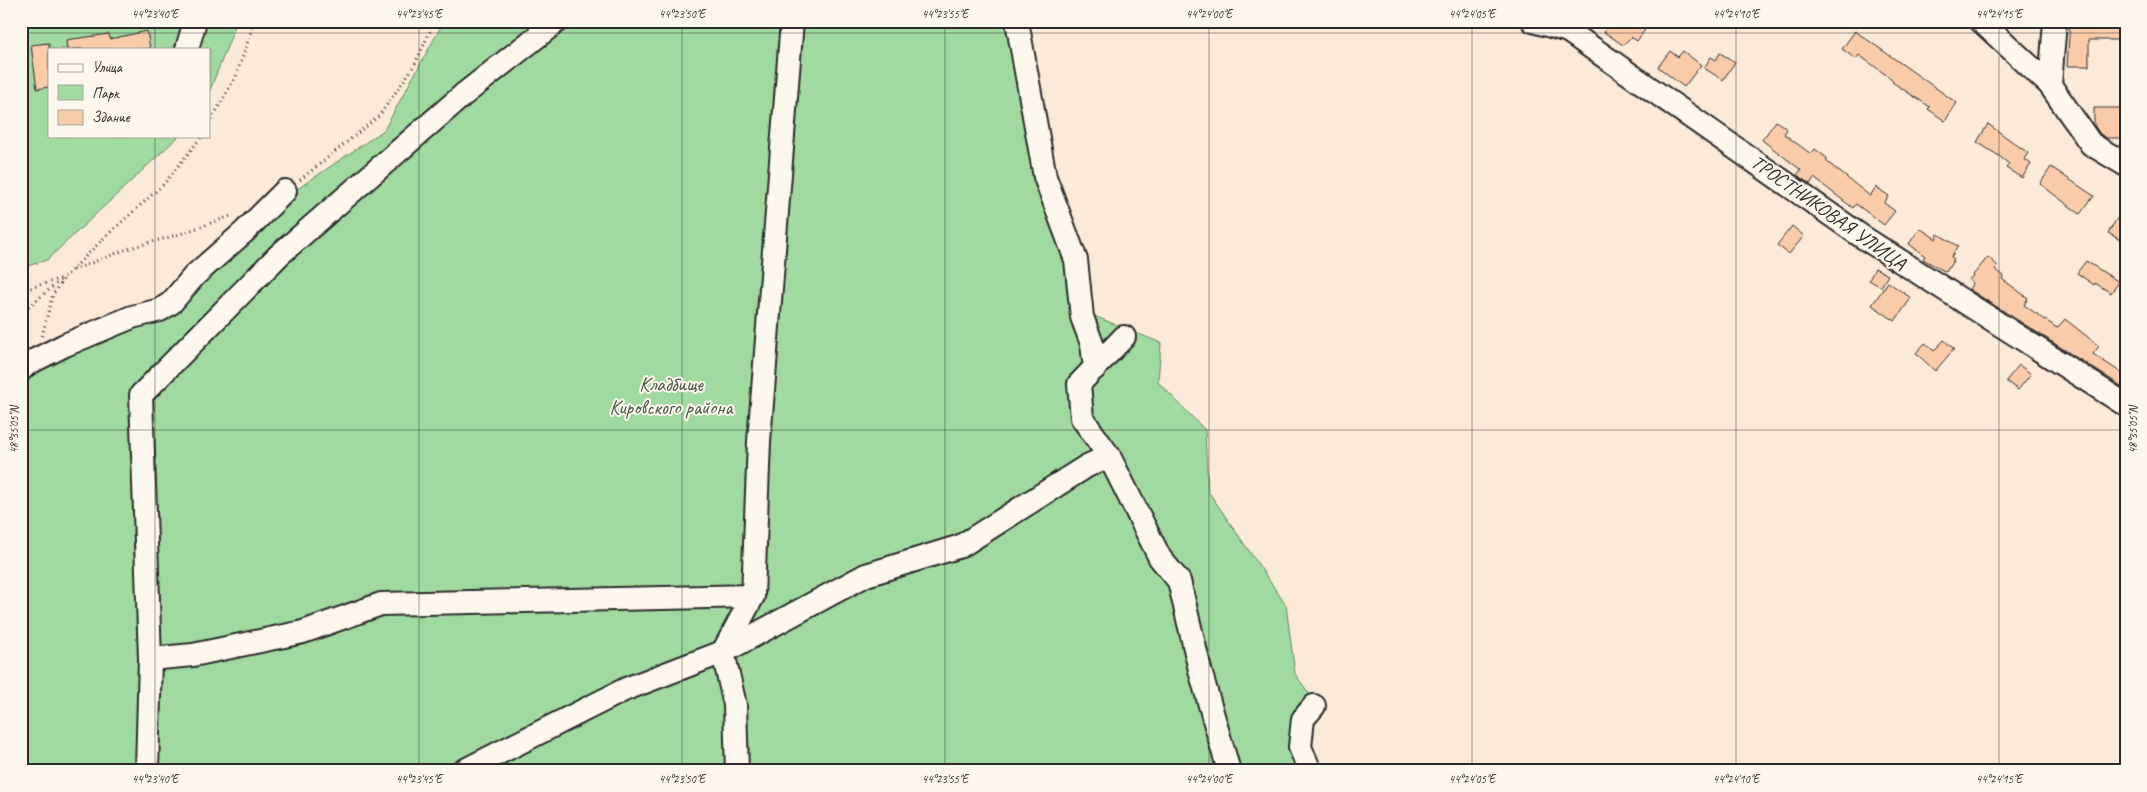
<svg xmlns="http://www.w3.org/2000/svg" width="2147" height="792" font-family="Caveat,sans-serif">
  <style>
    .green { fill: #a0daa0; stroke: #668266 }
    .building { fill: #facba9; stroke: #2b2b2b }
    .lines { fill: none; stroke-linecap: round; stroke-linejoin: round }
    .minor-casing { stroke: #2b2b2b; stroke-width: 26 }
    .path { stroke: #2b2b2b; stroke-width: 3; stroke-dasharray: 1 4; stroke-linecap: butt }
    .minor { stroke: #fbf7ec; stroke-width: 22 }
    .ticks { fill: none; stroke: #2b2b2b; stroke-width: 1; stroke-opacity: 0.45 }
    .labels { text-anchor: middle; stroke-width: 4; stroke-linejoin: round; paint-order: stroke }
    .street-label { font-size: 20px; fill: #2b2b2b; stroke: #fbf7ec }
    .park-label { font-size: 20px; fill: #485748; stroke: #fbf7ec }
    .neatline { fill: none; stroke: #2b2b2b; stroke-width: 2 }
    .ticks-label { font-size: 12px; text-anchor: middle; fill: #2b2b2b }
  </style>
  <rect width="100%" height="100%" fill="#fbead8"/>
  <filter id="ink" filterUnits="userSpaceOnUse"><feTurbulence type="fractalNoise" baseFrequency=".02" numOctaves="2"/><feDisplacementMap in="SourceGraphic" scale="10" xChannelSelector="R" yChannelSelector="G"/><feConvolveMatrix kernelMatrix="1 2 1 2 8 2 1 2 1" color-interpolation-filters="sRGB"/></filter>
  <g filter="url(#ink)">
    <g class="green">
      <polygon points="21,21 237,21 209,93 209,49 49,49 49,136 179,136 47,260 21,268"/>
      <path d="M444,21H1022L1053,180L1087,313L1161,343L1158,382L1205,430L1208,491L1286,605L1295,674L1320,709C1305,731 1309,748 1319,771H21V361L153,305L293,192L384,130Z"/>
    </g>
    <g class="building">
      <polygon points="1611,21 1651,21 1637,41 1631,37 1623,45 1604,32"/>
      <polygon points="2070,21 2120,21 2119,40 2089,40 2089,66 2067,66"/>
      <polygon points="147,31 150,49 67,49 66,40 109,34 110,39"/>
      <polygon points="1855,31 1957,103 1945,121 1928,109 1930,107 1892,82 1893,80 1859,55 1856,59 1842,49"/>
      <polygon points="49,43 49,87 37,89 31,45"/>
      <polygon points="1670,51 1678,57 1683,51 1701,65 1684,87 1658,67"/>
      <polygon points="1720,53 1735,62 1723,80 1704,68 1711,57 1716,60"/>
      <polygon points="2094,108 2126,108 2124,138 2107,138 2100,134 2094,125"/>
      <polygon points="1776,121 1787,129 1784,134 1811,154 1815,149 1828,159 1826,161 1870,196 1876,187 1889,196 1884,203 1895,211 1884,225 1856,204 1853,208 1814,178 1810,184 1797,175 1801,170 1762,140"/>
      <polygon points="1988,124 2028,153 2024,159 2031,164 2022,178 2006,168 2009,164 1999,156 1977,142"/>
      <polygon points="2051,167 2094,196 2080,214 2040,184"/>
      <polygon points="2126,204 2126,243 2108,233"/>
      <polygon points="1792,226 1804,236 1789,254 1777,245"/>
      <polygon points="1920,228 1936,239 1938,234 1958,246 1951,257 1954,259 1946,272 1923,259 1925,256 1909,244"/>
      <polygon points="1988,257 1998,266 1995,269 2004,276 2002,279 2028,298 2024,305 2057,328 2065,319 2099,346 2093,354 2126,376 2126,389 1969,289 1973,283 1969,280"/>
      <polygon points="2086,261 2119,282 2111,293 2095,283 2094,285 2077,273"/>
      <polygon points="1875,268 1888,275 1881,287 1869,280"/>
      <polygon points="1888,282 1911,298 1895,321 1872,305"/>
      <polygon points="1944,340 1954,349 1935,371 1916,353 1925,343 1934,351"/>
      <polygon points="2019,365 2031,374 2018,390 2006,381"/>
    </g>
    <g class="lines">
      <defs>
        <g id="minor">
          <polyline points="1017,21 1045,177 1076,260 1082,317 1092,344 1095,368"/>
          <polyline points="1533,21 1568,31 1861,236 2126,405"/>
          <polyline points="1981,21 2050,85"/>
          <polyline points="2055,21 2050,85 2091,144 2126,165"/>
          <polyline points="187,49 195,21"/>
          <polyline points="21,370 27,364 65,345 132,317 160,310 171,303 195,275 244,232 285,191"/>
          <polyline points="1109,456 1160,558 1179,581 1201,674 1229,771"/>
          <polyline points="150,659 193,655 303,632 381,604 753,596"/>
          <polyline points="147,771 150,659 141,395 279,255 463,95 557,21"/>
          <polyline points="463,771 626,689 723,652 866,575 961,546 1087,466 1109,456 1082,418 1079,384 1124,337"/>
          <polyline points="737,771 735,705 723,652 753,596 759,441 792,21"/>
          <polyline points="1310,771 1300,747 1303,719 1314,706"/>
        </g>
      </defs>
      <use href="#minor" class="minor-casing"/>
      <g class="path">
        <polyline points="209,124 236,76 255,21"/>
        <polyline points="300,180 379,116 414,66 435,21"/>
        <polyline points="73,270 130,248 177,235 231,216"/>
        <polyline points="21,291 65,277 106,236 164,184 202,136"/>
        <polyline points="21,313 61,280"/>
        <polyline points="42,336 53,294 65,277"/>
      </g>
      <use href="#minor" class="minor"/>
    </g>
  </g>
  <path class="ticks" d="M155,21V49M419,21V771M682,21V771M945,21V771M1209,21V771M1472,21V771M1736,21V771M1999,21V771M21,33H2126M155,136V771M21,430H2126"/>
  <g class="labels">
    <g class="street-label">
      <text transform="translate(1829 212) rotate(35)" y="7">ТРОСТНИКОВАЯ УЛИЦА</text>
    </g>
    <g class="park-label">
      <text x="671" y="391">Кладбище<tspan x="671" dy="23">Кировского района</tspan></text>
    </g>
  </g>
  <rect width="2147" height="792" fill="none" stroke="#fbf7ec" stroke-width="55"/>
  <rect x="48" y="48" width="162" height="90" fill="#fbf7ec" stroke="#a8a59f"/>
  <rect x="58" y="64" width="25" height="8" fill="#fbf7ec" stroke="#a8a59f"/>
  <text x="92" y="72" font-size="15" fill="#2b2b2b">Улица</text>
  <rect x="58" y="85" width="25" height="15" fill="#a0daa0" stroke="#a8a59f"/>
  <text x="92" y="98" font-size="15" fill="#2b2b2b">Парк</text>
  <rect x="58" y="110" width="25" height="15" fill="#facba9" stroke="#a8a59f"/>
  <text x="92" y="122" font-size="15" fill="#2b2b2b">Здание</text>
  <rect x="28" y="28" width="2092" height="736" class="neatline"/>
  <g class="ticks-label">
    <text x="155" y="18">44°23'40"E</text>
    <text x="419" y="18">44°23'45"E</text>
    <text x="682" y="18">44°23'50"E</text>
    <text x="945" y="18">44°23'55"E</text>
    <text x="1209" y="18">44°24'00"E</text>
    <text x="1472" y="18">44°24'05"E</text>
    <text x="1736" y="18">44°24'10"E</text>
    <text x="1999" y="18">44°24'15"E</text>
    <text transform="translate(14 430) rotate(-90)" y="4">48°35'05"N</text>
    <text transform="translate(2133 430) rotate(-90)" y="4">48°35'05"N</text>
    <text x="155" y="783">44°23'40"E</text>
    <text x="419" y="783">44°23'45"E</text>
    <text x="682" y="783">44°23'50"E</text>
    <text x="945" y="783">44°23'55"E</text>
    <text x="1209" y="783">44°24'00"E</text>
    <text x="1472" y="783">44°24'05"E</text>
    <text x="1736" y="783">44°24'10"E</text>
    <text x="1999" y="783">44°24'15"E</text>
  </g>
</svg>
